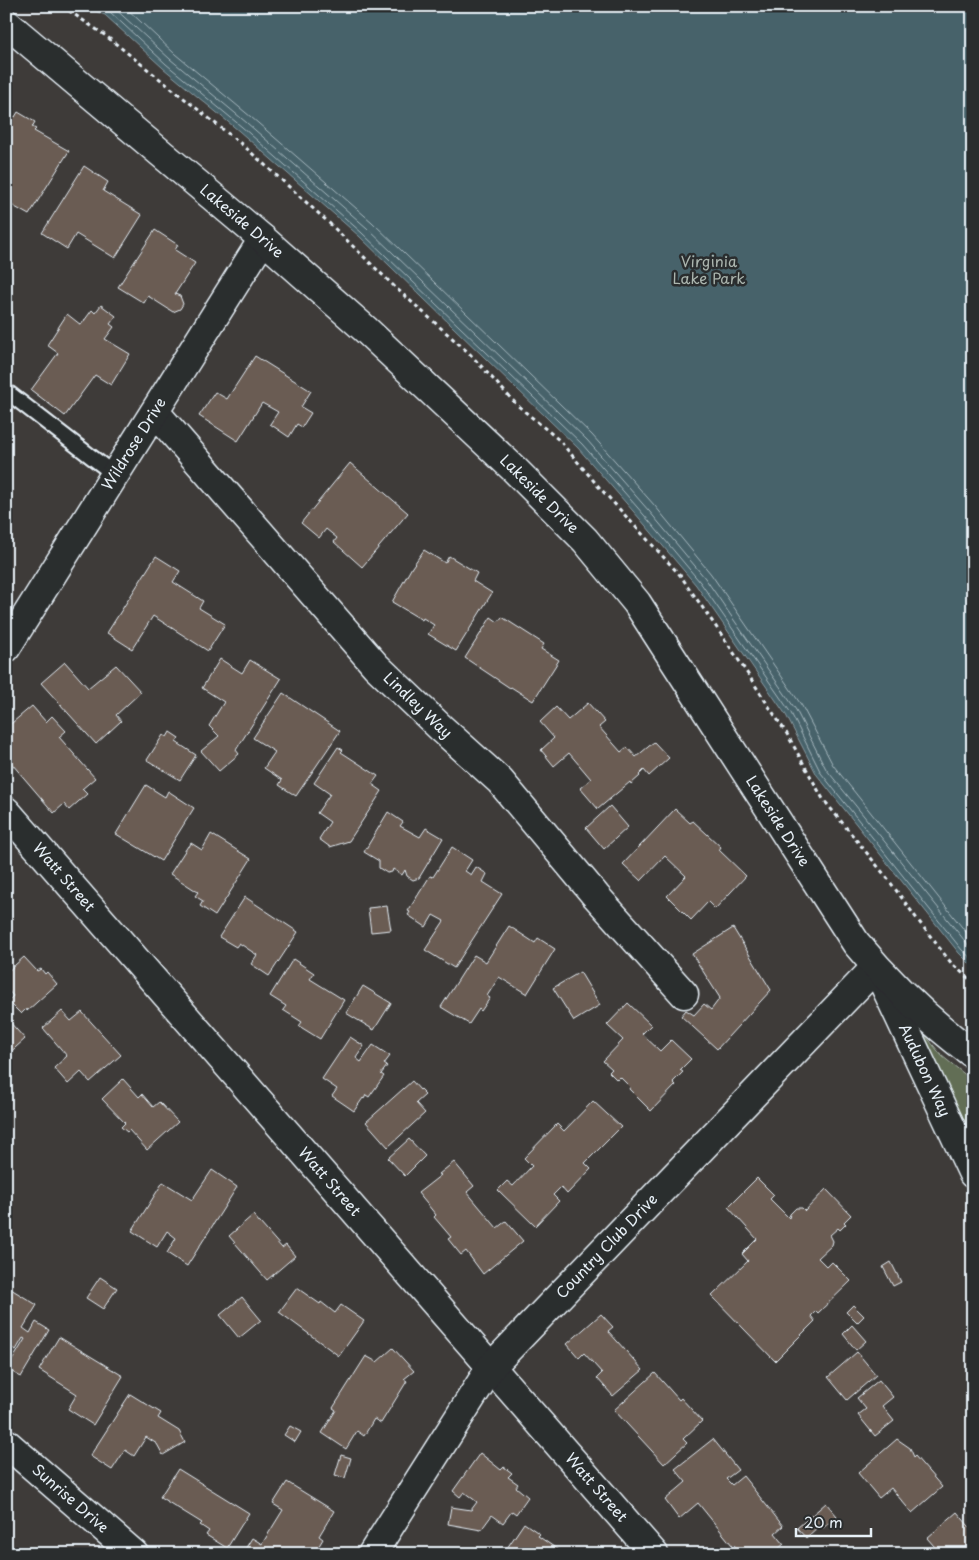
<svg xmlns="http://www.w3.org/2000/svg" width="979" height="1560" font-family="'Playpen Sans',sans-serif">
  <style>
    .green { fill: #626e55; stroke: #a5b0a6 }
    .water { fill: #46626a; stroke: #879ba3 }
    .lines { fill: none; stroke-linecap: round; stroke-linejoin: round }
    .shore { stroke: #a7b8bf; stroke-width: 1 }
    .building { fill: #6b5b52; stroke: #e8f1f8 }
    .lane-casing { stroke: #e8f1f8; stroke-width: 18 }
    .street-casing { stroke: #e8f1f8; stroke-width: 31 }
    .secondary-casing { stroke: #e8f1f8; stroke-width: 31 }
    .path { stroke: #e8f1f8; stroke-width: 3; stroke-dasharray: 4 4; stroke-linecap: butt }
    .lane { stroke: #2a2d2e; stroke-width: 14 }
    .street { stroke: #2a2d2e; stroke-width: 28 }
    .secondary { stroke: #2a2d2e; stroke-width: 28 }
    .labels { text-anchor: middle; stroke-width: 5; stroke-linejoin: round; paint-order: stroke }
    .street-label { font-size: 15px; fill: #e8f1f8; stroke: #2a2d2e }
    .park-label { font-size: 15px; fill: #acb6af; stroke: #2a2d2e }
  </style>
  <rect width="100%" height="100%" fill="#3e3b39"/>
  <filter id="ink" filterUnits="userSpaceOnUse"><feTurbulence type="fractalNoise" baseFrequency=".02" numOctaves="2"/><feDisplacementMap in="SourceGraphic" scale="10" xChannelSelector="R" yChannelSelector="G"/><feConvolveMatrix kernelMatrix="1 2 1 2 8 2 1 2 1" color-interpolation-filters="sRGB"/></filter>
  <g filter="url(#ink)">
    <polygon class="green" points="921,1030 942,1056 973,1081 973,1158 918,1031"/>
    <polygon class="water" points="83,6 973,6 973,967 959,953 817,775 786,715 696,585 640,519 578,448 359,236 239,131 163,68 105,15"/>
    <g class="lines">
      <g class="shore">
        <polyline points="97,6 109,11 166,64 242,127 362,233 582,444 644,515 700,582 791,713 821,773 962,950 973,960"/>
        <polyline points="112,6 170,59 247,123 367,228 587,440 649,511 705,578 796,710 826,769 973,951"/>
        <polyline points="124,6 175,54 251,117 372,222 592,435 655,506 711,574 802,706 833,765 973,941"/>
      </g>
    </g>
    <g class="building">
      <polygon points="18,112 35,122 32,127 36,129 34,131 69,151 29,215 6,202 6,121 10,114 15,117"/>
      <polygon points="84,166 108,182 103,191 142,215 115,258 76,234 67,249 42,233"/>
      <polygon points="155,230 178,245 175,250 195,263 175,294 180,296 183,304 180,309 173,312 148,296 144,303 118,287"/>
      <polygon points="101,305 116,316 110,324 114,327 105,339 130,354 111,385 95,375 65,416 31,390 58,353 47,345 67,314 81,325 92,310 95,313"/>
      <polygon points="255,356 311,391 301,407 311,413 302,427 297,424 289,437 270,424 278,412 262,403 238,441 199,416 215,392 227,399"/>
      <polygon points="350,463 408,513 362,567 334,542 337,538 326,529 319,538 301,523"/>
      <polygon points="424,550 445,563 449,556 477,573 473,581 492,593 456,651 428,634 434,625 423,618 422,620 392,602 412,567"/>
      <polygon points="156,556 180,571 173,582 203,601 199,608 225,624 208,651 153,616 132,649 107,633"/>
      <polygon points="491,617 498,622 502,617 544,644 541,649 559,660 533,701 511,687 510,688 465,658"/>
      <polygon points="220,659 242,673 250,660 281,679 236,750 239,754 219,771 201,751 219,736 209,726 224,702 202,688"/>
      <polygon points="65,662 88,688 116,665 141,692 116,715 121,721 96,744 41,683"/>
      <polygon points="283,693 340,731 296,796 279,785 282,780 264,768 275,752 253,738"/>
      <polygon points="588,703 605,722 599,727 621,752 627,747 636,757 654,742 669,758 649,776 644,770 639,775 640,776 631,784 630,782 598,809 580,788 591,779 569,753 554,766 541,750 554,738 540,722 556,707 568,720"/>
      <polygon points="32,706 46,722 52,716 66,731 59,737 95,778 82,789 87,794 69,810 64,804 54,813 6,757 6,728"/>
      <polygon points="170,732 179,738 176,742 196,755 180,780 147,760 163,735 167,737"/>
      <polygon points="338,747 343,750 341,752 378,776 372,784 382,791 349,841 330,847 319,839 330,822 317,813 330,794 314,783"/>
      <polygon points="146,785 165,797 168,791 194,808 161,861 116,834"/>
      <polygon points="610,806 628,827 604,849 586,828"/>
      <polygon points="675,809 690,823 693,821 721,847 719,850 746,876 715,909 708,902 691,920 667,896 686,876 665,856 641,881 623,864"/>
      <polygon points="388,812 403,822 400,826 420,837 426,828 443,838 419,878 413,880 407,876 405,870 402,875 393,869 392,872 387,873 379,868 379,861 364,852"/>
      <polygon points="211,834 251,859 215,916 200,906 203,901 195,896 198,892 170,874 188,846 189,847 191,843 202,850"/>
      <polygon points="452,847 472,860 465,871 471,875 476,867 487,874 483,882 502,894 454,968 425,950 444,921 433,915 426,927 408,915 410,912 408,911 430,876 433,877"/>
      <polygon points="245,897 298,932 269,976 251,964 257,955 239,943 236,947 219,937"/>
      <polygon points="387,906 391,930 371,932 368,908"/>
      <polygon points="509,926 535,943 538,938 555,949 527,994 499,977 487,996 490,998 481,1011 479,1009 469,1024 441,1007 474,955 486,962"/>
      <polygon points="733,928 771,990 717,1049 681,1016 686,1010 694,1015 704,1004 711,1010 720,998 692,954"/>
      <polygon points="24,957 37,971 41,969 45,974 47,972 57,984 27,1011 26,1009 21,1014 8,1001 13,996 6,988 6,973"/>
      <polygon points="293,959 314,973 310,979 344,1000 320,1039 299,1026 302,1022 283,1010 286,1006 270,996"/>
      <polygon points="580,972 600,1005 574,1021 553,988"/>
      <polygon points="363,986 391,1003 374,1030 346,1013"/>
      <polygon points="628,1003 651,1025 642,1034 660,1051 671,1040 691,1059 680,1070 683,1072 673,1082 676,1085 651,1111 629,1089 630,1087 620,1077 617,1080 609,1072 612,1069 603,1061 623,1040 607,1025"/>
      <polygon points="62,1011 71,1021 82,1012 121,1055 90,1082 81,1072 68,1084 54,1068 67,1056 43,1028"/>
      <polygon points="8,1020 25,1039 6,1056 6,1022"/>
      <polygon points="350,1037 364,1046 356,1058 361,1062 373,1045 390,1056 384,1064 387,1066 381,1074 384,1076 369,1097 366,1095 364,1099 363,1098 354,1111 332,1096 337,1089 322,1079"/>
      <polygon points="123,1079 139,1097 142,1094 153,1107 159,1102 178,1122 147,1150 129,1130 127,1132 121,1127 125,1123 102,1099"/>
      <polygon points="412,1081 420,1090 421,1089 424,1092 423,1093 425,1095 416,1103 425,1113 388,1147 366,1122"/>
      <polygon points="593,1101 621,1127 585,1163 591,1169 567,1194 561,1187 553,1195 559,1201 535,1226 498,1190 507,1181 513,1186 532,1166 524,1158 557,1124 564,1131"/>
      <polygon points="409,1139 425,1156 405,1176 388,1158"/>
      <polygon points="454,1162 474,1186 467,1192 497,1228 506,1221 523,1241 483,1274 466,1251 461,1255 448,1239 451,1237 434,1217 436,1215 418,1193 441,1175 439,1174"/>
      <polygon points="212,1170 237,1187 187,1266 167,1253 176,1238 167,1231 157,1247 132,1231 163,1182 192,1200"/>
      <polygon points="757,1178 774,1195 770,1199 789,1218 790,1214 796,1208 802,1208 805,1211 826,1189 851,1215 844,1222 846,1224 840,1230 838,1228 830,1235 833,1241 832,1245 818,1258 827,1267 832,1262 851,1281 818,1313 816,1311 811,1316 815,1321 775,1361 712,1296 748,1261 742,1254 757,1239 728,1207"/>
      <polygon points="253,1215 282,1248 286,1245 295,1256 267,1280 229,1236"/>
      <polygon points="891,1262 901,1282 893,1286 883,1267"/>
      <polygon points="100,1277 117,1288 103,1309 86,1298"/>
      <polygon points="6,1286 37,1305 23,1328 30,1333 36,1322 49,1330 21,1377 7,1369 25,1339 23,1338 16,1350 6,1345"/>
      <polygon points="297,1288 320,1304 321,1302 335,1313 341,1305 364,1321 339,1356 279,1312"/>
      <polygon points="242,1297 261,1320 239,1338 220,1315"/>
      <polygon points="853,1305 864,1316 857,1323 846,1312"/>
      <polygon points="601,1314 613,1327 608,1331 643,1370 613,1396 597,1378 602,1373 584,1353 579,1358 567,1344"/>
      <polygon points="852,1325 866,1341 856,1350 843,1334"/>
      <polygon points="59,1337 123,1376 93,1425 68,1409 77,1394 39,1370"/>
      <polygon points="393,1348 414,1371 404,1379 407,1381 381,1423 374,1419 364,1436 357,1431 346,1449 322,1433 336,1410 333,1408 366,1356 377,1362"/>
      <polygon points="857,1352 876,1375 847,1400 828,1377"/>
      <polygon points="655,1373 679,1400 681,1398 702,1421 683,1439 687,1443 664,1464 614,1410"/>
      <polygon points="879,1380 893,1397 882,1406 894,1421 875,1436 858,1415 866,1409 857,1398"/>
      <polygon points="130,1394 161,1413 158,1418 179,1431 185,1442 163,1455 157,1444 146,1437 134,1456 125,1450 112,1470 90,1456"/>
      <polygon points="290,1426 301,1432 295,1442 284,1435"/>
      <polygon points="713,1439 738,1470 726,1479 732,1485 743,1476 783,1526 775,1533 784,1544 772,1554 742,1554 733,1544 732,1545 698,1503 679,1519 665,1500 686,1482 675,1469"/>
      <polygon points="897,1439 910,1448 914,1457 915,1456 942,1487 912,1513 891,1488 879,1498 858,1473"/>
      <polygon points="480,1453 501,1470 504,1467 512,1473 508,1477 518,1484 516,1487 528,1497 516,1514 512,1511 503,1523 492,1515 481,1530 448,1524 451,1507 471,1510 477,1502 464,1492 460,1497 453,1491"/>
      <polygon points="341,1455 351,1458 345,1478 335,1475"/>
      <polygon points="178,1469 249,1513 227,1548 206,1535 209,1531 200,1525 202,1523 160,1497"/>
      <polygon points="287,1482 334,1511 319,1536 323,1539 314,1554 242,1554 252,1538 262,1544 283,1510 273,1504"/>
      <polygon points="826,1503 837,1516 823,1528 820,1525 806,1538 797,1528"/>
      <polygon points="957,1512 973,1531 973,1554 941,1554 927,1538"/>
      <polygon points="524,1523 540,1534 538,1536 564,1554 503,1554"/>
    </g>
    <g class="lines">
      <defs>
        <polyline id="lane" points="6,391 115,475"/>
        <g id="street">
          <path id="s1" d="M155,412L376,666L441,728L500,781L596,896L684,994"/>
          <path id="s2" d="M6,648L263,239"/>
          <path id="s3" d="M6,811L654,1554"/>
          <path id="s4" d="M6,1443L134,1554"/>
          <path id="s5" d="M372,1554L491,1367L876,967L973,1174"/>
        </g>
        <g id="secondary">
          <path id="s6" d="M6,23L263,239L365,329L514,469L585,540L637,603L856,943C890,984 930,1022 973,1054"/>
        </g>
      </defs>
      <use href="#lane" class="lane-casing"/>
      <use href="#street" class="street-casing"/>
      <use href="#secondary" class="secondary-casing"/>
      <polyline class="path" points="62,6 106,36 245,147 328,222 397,289 469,353 517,405 559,440 599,487 680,575 730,647 787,734 823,799 888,879 917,919 952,964 973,982"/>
      <use href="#lane" class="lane"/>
      <use href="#street" class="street"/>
      <use href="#secondary" class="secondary"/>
    </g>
  </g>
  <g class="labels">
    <g class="street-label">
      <text dy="5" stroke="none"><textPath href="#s6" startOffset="308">Lakeside Drive</textPath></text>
      <text dy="5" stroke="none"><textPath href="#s2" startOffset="241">Wildrose Drive</textPath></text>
      <text dy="5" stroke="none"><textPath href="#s6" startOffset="712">Lakeside Drive</textPath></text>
      <text dy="5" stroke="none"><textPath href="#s1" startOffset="394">Lindley Way</textPath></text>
      <text dy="5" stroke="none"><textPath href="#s6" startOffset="1118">Lakeside Drive</textPath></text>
      <text dy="5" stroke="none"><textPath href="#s3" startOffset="88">Watt Street</textPath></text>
      <text dy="5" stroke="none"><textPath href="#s5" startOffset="891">Audubon Way</textPath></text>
      <text dy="5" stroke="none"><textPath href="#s3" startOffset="492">Watt Street</textPath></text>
      <text dy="5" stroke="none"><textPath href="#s5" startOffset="389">Country Club Drive</textPath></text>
      <text dy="5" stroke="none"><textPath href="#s3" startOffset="898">Watt Street</textPath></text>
      <text dy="5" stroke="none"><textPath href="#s4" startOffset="85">Sunrise Drive</textPath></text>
    </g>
    <g class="park-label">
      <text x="709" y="267">Virginia<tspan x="709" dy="17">Lake Park</tspan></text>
    </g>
  </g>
  <rect width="979" height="1560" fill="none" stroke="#2a2d2e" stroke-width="25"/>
  <rect x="12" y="12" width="954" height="1535" fill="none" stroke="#e8f1f8" stroke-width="2" filter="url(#ink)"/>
  <path d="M796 1528v8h75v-8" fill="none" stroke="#e8f1f8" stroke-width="2.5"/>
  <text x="804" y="1528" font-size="15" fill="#e8f1f8" stroke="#2a2d2e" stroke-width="4" paint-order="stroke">20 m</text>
</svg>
